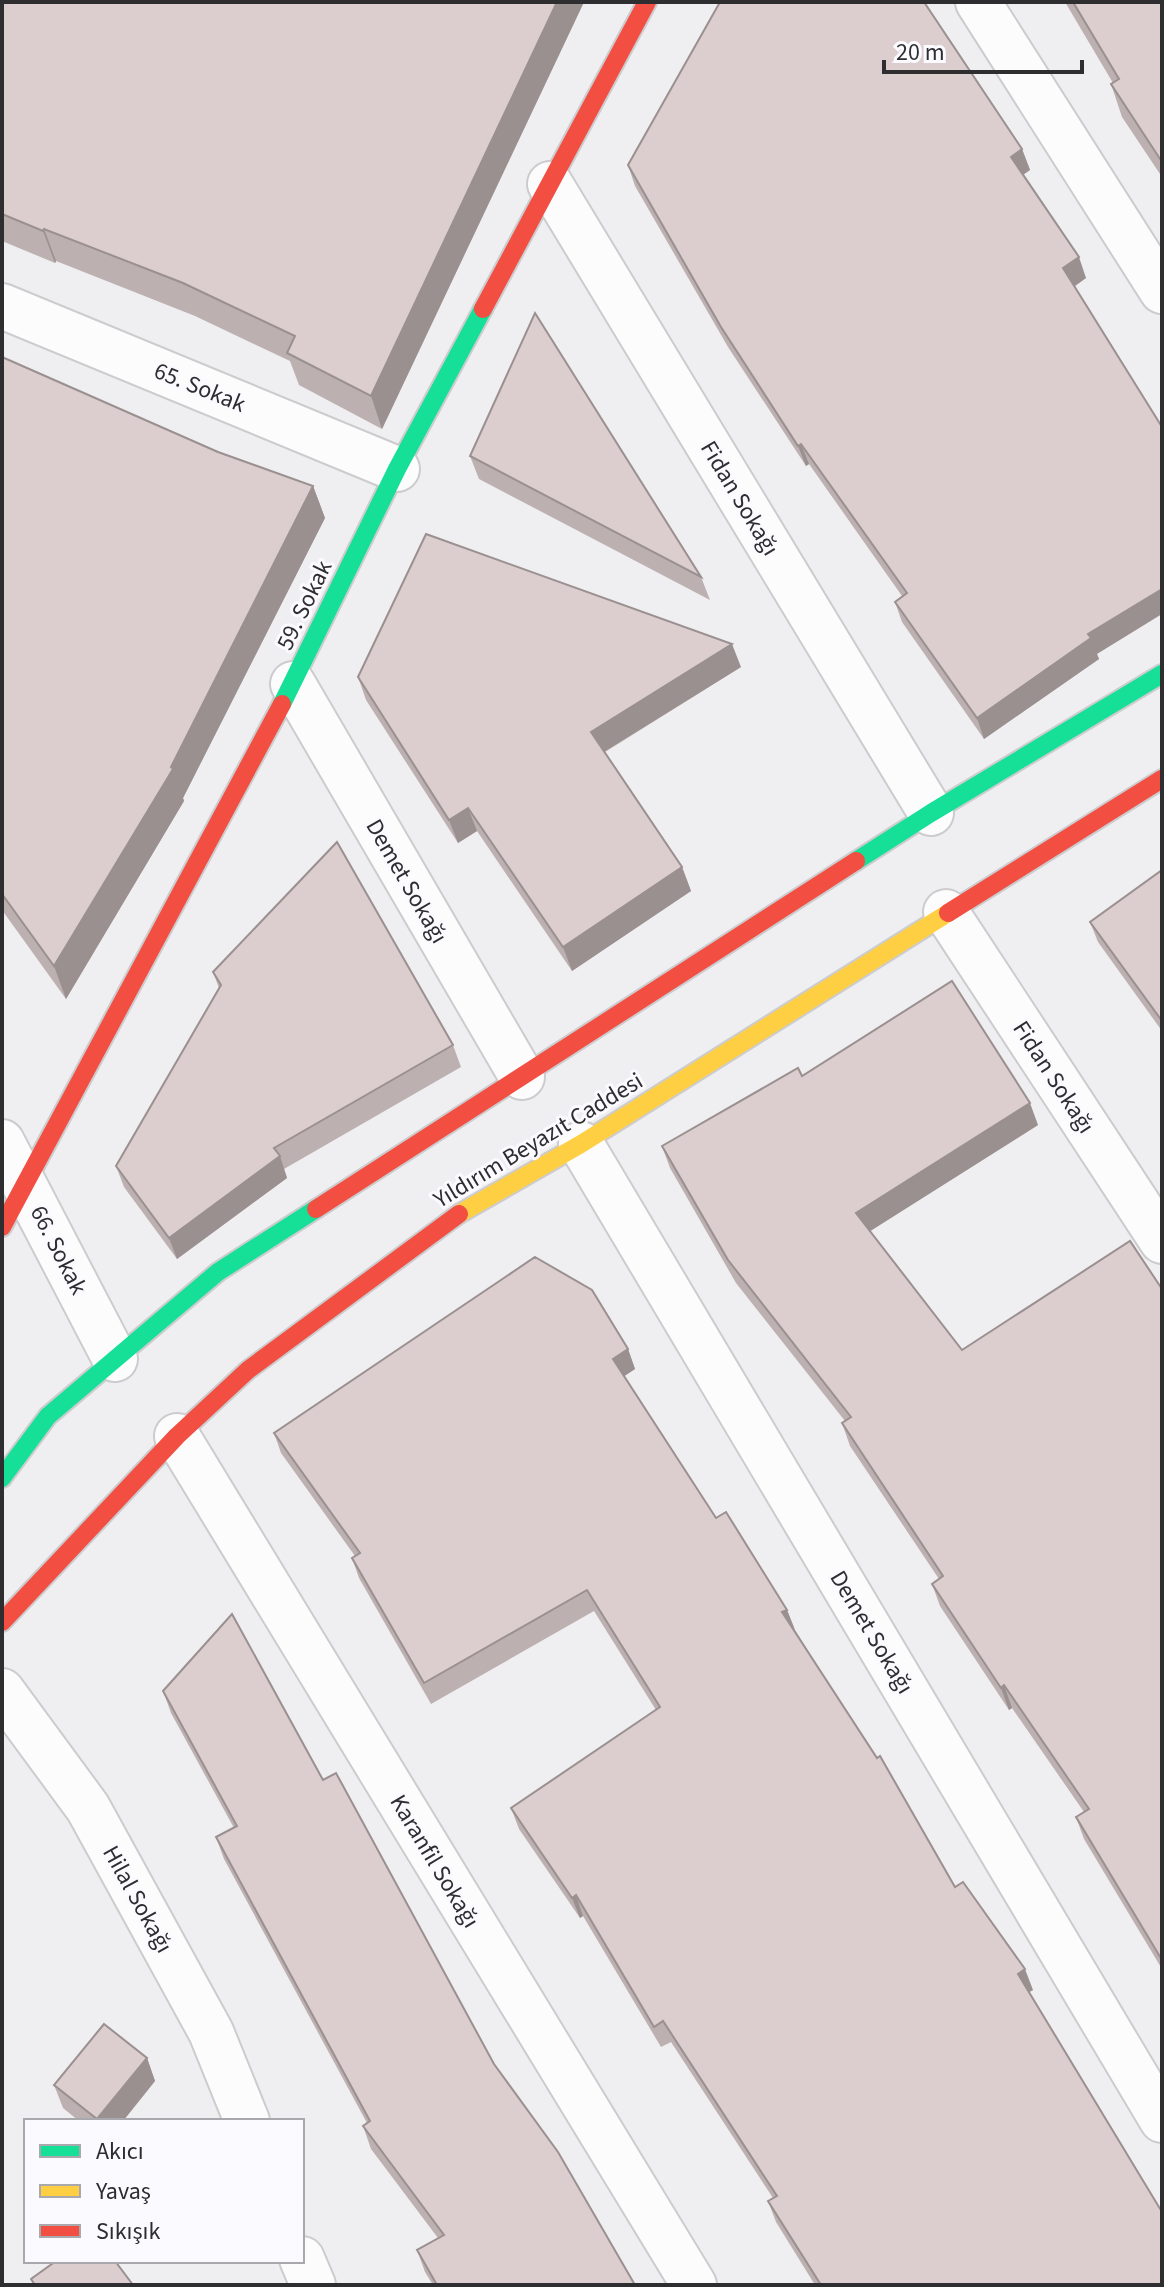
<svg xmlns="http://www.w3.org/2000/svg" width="1164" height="2287" font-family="'Source Sans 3',sans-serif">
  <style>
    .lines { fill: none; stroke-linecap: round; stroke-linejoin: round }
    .street-casing { stroke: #ccccce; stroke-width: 48 }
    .fast-casing { stroke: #ccccce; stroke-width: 22 }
    .slow-casing { stroke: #ccccce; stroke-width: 22 }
    .jam-casing { stroke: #ccccce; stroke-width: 22 }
    .street { stroke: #fdfcfd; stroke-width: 44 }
    .fast { stroke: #16e098; stroke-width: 18 }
    .slow { stroke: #ffcf43; stroke-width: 18 }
    .jam { stroke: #f24e42; stroke-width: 18 }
    .wall { fill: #bdb0b1 }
    .shaded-wall { fill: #9a9090 }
    .building { fill: #dccdce; stroke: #9a9090; stroke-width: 2 }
    .labels { text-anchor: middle; stroke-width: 6; stroke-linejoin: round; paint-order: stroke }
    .street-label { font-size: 24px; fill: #2e2e30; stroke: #fbfaff }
  </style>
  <rect width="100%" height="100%" fill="#efeef1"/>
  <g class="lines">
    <defs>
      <g id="street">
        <polyline points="978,2 1162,291"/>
        <polyline points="550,184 931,813"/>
        <polyline points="2,306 397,469"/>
        <polyline points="293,684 522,1077"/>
        <polyline points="946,912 1162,1241"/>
        <polyline points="2,1142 115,1359"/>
        <polyline points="581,1144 1162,2120"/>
        <polyline points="177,1436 694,2285"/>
        <polyline points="2,1691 88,1808 211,2032 247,2121"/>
        <polyline points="302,2259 313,2285"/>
      </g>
      <g id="fast">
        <polyline points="282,704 397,469 483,309"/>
        <polyline points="856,861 931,813 1162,674"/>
        <polyline points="2,1478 48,1416 218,1272 316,1209"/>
      </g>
      <polyline id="slow" points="459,1214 581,1144 948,913"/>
      <g id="jam">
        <polyline points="483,309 647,2"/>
        <polyline points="948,913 1162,779"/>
        <polyline points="316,1209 856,861"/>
        <polyline points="2,1227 282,704"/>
        <polyline points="2,1622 177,1436 248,1370 459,1214"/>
      </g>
    </defs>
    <use href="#street" class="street-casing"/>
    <use href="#fast" class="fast-casing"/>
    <use href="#slow" class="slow-casing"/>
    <use href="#jam" class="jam-casing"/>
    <use href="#street" class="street"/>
    <use href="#fast" class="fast"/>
    <use href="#slow" class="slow"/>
    <use href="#jam" class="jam"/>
  </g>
  <g class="wall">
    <polygon points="2,2 584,2 382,429 299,385 290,361 195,316 56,261 55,263 2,241"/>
    <polygon points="1065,2 1162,2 1162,177 1122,117 1111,84 1113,83"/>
    <polygon points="1022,149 1030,170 1023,175 1086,278 1074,286 1097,654 1099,659 984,739 902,622 895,602 902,596 809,464 806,466 728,347 635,186 628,165"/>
    <polygon points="2,357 218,452 313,486 325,518 183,798 184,801 66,999 2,910"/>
    <polygon points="470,456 701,577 710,600 479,479"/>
    <polygon points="741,667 605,752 682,867 691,891 572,971 477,831 458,843 366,700 358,677"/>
    <polygon points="1162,870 1162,1031 1098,942 1090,922"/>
    <polygon points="213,972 453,1045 461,1067 284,1169 287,1178 177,1259 124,1187 116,1166 219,988"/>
    <polygon points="802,1076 1038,1125 870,1231 962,1350 1162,1289 1162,1969 1084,1839 1076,1817 1084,1812 1012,1708 1009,1710 940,1606 932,1584 939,1579 850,1446 842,1423 845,1421 736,1283 670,1168 662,1146"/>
    <polygon points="628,1349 635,1369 624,1376 716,1518 787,1610 795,1630 955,1887 1033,1990 1029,1992 1162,2285 815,2285 776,2222 768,2201 773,2198 671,2042 661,2047 583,1916 580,1918 519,1829 511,1808 656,1710 594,1611 431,1704 359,1578 352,1558 355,1556 281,1453 274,1433"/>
    <polygon points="163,1691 323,1780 494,2064 635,2285 433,2285 425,2272 417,2250 438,2238 371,2149 363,2126 367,2123 224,1859 216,1837 234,1828 171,1713"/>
    <polygon points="147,2058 155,2081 123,2121 79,2121 63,2108 54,2085"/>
  </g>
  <g class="shaded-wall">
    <polygon points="557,2 584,2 382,429 371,396"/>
    <polygon points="1022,149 1030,170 1018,178 1011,157"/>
    <polygon points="44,229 56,261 55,263 43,231"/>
    <polygon points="1079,257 1086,278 1071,289 1063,268"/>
    <polygon points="801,444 809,464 806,466 798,446"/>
    <polygon points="313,486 325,518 183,798 184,801 66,999 54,966 171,767"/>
    <polygon points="1162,589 1162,614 1097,654 1099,659 984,739 977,718 1088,634"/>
    <polygon points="732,644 741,667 599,755 591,732"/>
    <polygon points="468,808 477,831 458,843 449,820"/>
    <polygon points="682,867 691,891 572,971 563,947"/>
    <polygon points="1030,1103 1038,1125 864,1235 856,1213"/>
    <polygon points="280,1156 287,1178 177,1259 169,1238"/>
    <polygon points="628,1349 635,1369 620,1379 613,1359"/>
    <polygon points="787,1610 795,1630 782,1612"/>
    <polygon points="1004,1685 1012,1708 1009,1710 1001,1688"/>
    <polygon points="576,1895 583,1916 580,1918 572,1898"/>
    <polygon points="1025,1969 1033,1990 1026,1994 1018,1974"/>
    <polygon points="147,2058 155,2081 123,2121 98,2121 97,2119"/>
  </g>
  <g class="building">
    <polygon points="2,2 557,2 371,396 287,353 295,336 183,283 44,229 43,231 2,214"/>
    <polygon points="720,2 924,2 1022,149 1011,157 1079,257 1063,268 1162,427 1162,589 1088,634 1091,638 977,718 895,602 907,593 801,444 798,446 721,327 628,165"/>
    <polygon points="1073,2 1162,2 1162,162 1111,84 1119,79"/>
    <polygon points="535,313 701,577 470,456"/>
    <polygon points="2,357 218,452 313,486 171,767 173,769 54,966 2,894"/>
    <polygon points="426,534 732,644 591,732 682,867 563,947 468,808 449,820 358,677"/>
    <polygon points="337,842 453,1045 274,1148 280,1156 169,1238 116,1166 221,985 213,972"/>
    <polygon points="1162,870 1162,1021 1090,922"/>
    <polygon points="952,981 1030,1103 856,1213 962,1350 1130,1241 1162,1289 1162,1960 1076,1817 1089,1809 1004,1685 1001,1688 932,1584 943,1576 842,1423 851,1417 728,1260 662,1146 798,1068 802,1076"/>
    <polygon points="535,1257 592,1290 628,1349 613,1359 716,1518 726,1512 787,1610 782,1612 877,1758 880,1756 955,1887 963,1882 1025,1969 1018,1974 1162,2212 1162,2285 821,2285 768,2201 777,2196 663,2021 654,2027 576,1895 572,1898 511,1808 660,1707 587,1590 424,1683 352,1558 360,1553 274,1433"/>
    <polygon points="232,1614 323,1780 336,1773 494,2064 558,2152 635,2285 437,2285 417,2250 444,2235 363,2126 370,2121 216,1837 237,1826 163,1691"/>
    <polygon points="104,2024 147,2058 97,2119 54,2085"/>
    <polygon points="56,2261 115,2261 133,2285 35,2285 31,2279"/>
  </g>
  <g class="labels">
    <g class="street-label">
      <text transform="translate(200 387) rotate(22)" y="8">65. Sokak</text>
      <text transform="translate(740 498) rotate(59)" y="8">Fidan Sokağı</text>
      <text transform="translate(304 605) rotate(-64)" y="8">59. Sokak</text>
      <text transform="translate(407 881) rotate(60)" y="8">Demet Sokağı</text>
      <text transform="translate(1054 1077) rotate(57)" y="8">Fidan Sokağı</text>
      <text transform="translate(538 1140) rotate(-31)" y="8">Yıldırım Beyazıt Caddesi</text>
      <text transform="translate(59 1250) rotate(63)" y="8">66. Sokak</text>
      <text transform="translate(872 1632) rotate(59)" y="8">Demet Sokağı</text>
      <text transform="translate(435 1861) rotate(59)" y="8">Karanfil Sokağı</text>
      <text transform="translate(138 1899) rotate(61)" y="8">Hilal Sokağı</text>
    </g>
  </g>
  <rect width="1164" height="2287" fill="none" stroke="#2e2e30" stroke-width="8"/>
  <rect x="24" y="2119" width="280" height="144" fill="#fbfaff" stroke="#a9a8ac" stroke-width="2"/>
  <rect x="40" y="2145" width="40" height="12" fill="#16e098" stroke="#a9a8ac" stroke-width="2"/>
  <text x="96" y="2159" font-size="24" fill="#2e2e30">Akıcı</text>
  <rect x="40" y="2185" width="40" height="12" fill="#ffcf43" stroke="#a9a8ac" stroke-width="2"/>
  <text x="96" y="2199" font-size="24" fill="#2e2e30">Yavaş</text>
  <rect x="40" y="2225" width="40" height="12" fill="#f24e42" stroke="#a9a8ac" stroke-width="2"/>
  <text x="96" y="2239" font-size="24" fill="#2e2e30">Sıkışık</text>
  <path d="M884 60v12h198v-12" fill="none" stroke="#2e2e30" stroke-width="4"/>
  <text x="896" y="60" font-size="24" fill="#2e2e30" stroke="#fbfaff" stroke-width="6" paint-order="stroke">20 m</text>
</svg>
